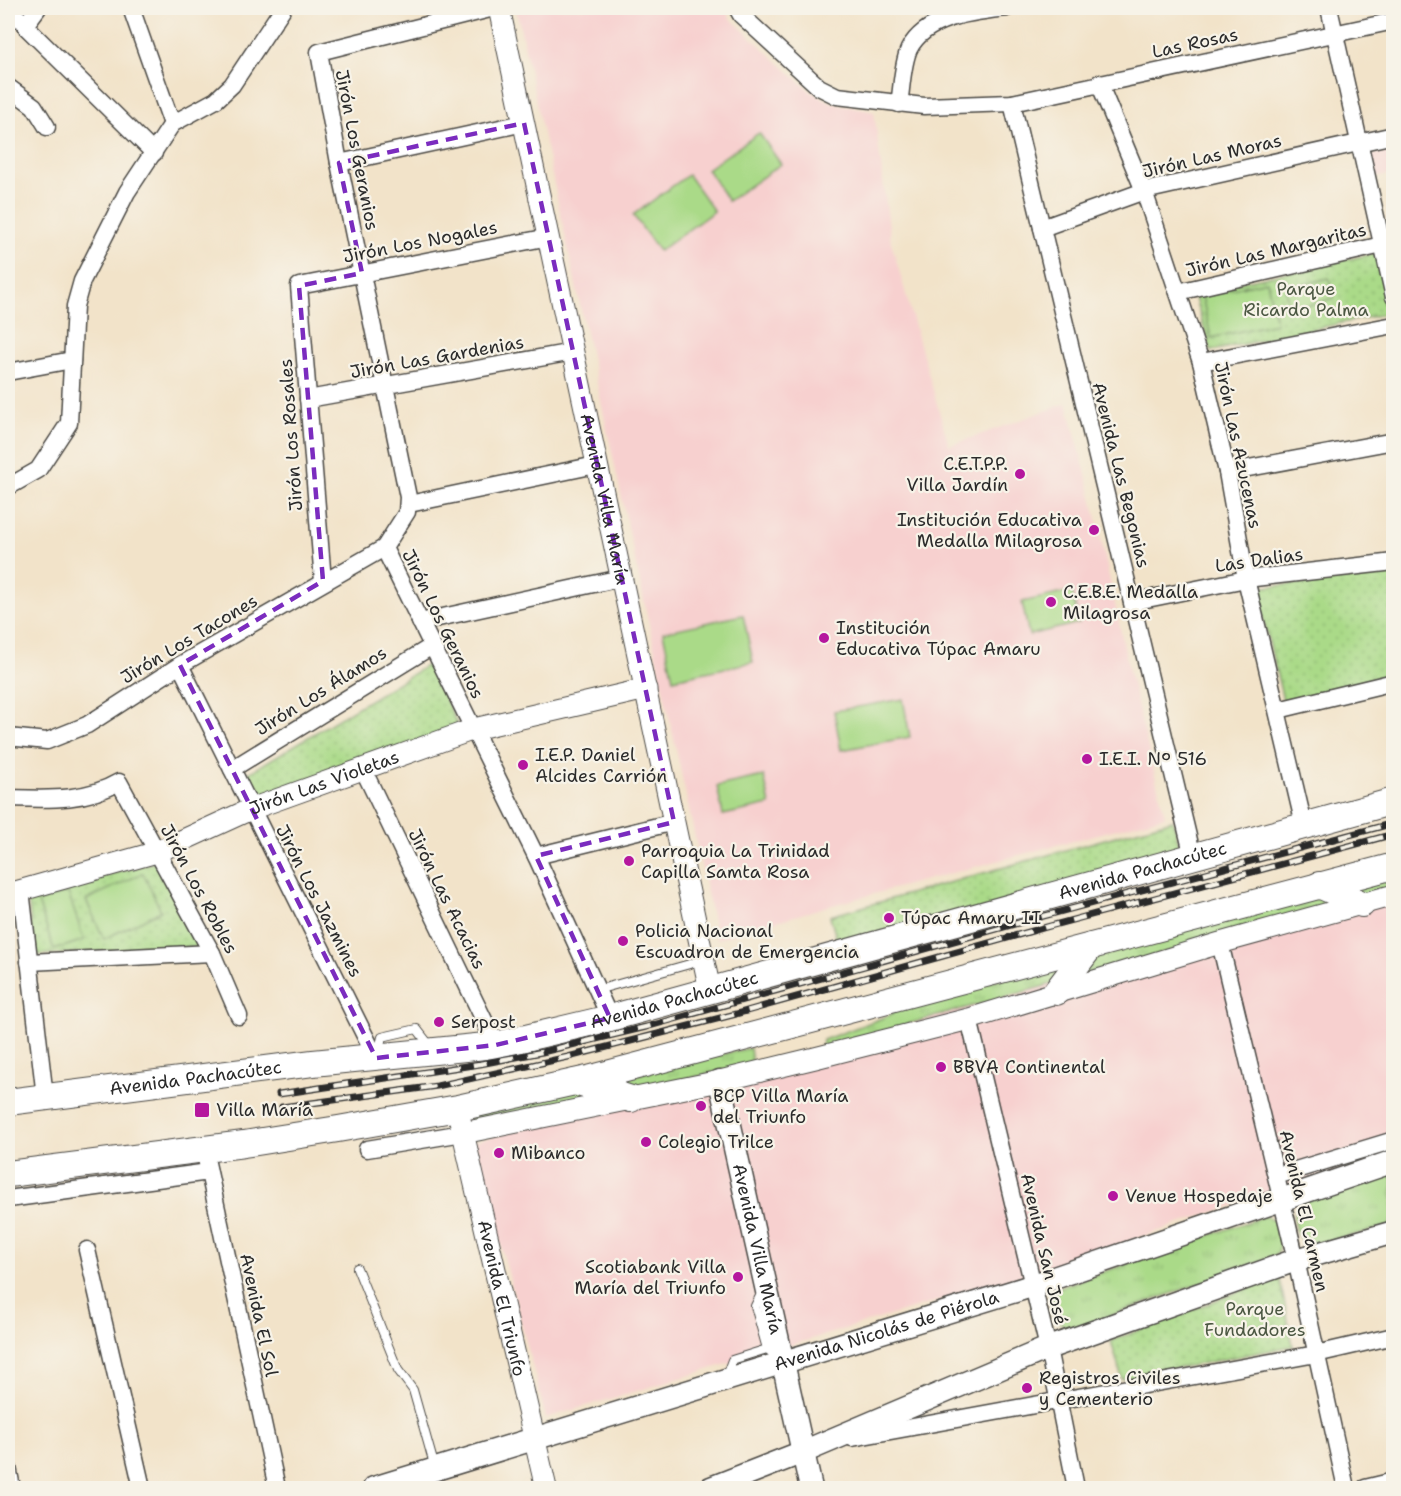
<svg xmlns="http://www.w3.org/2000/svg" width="1401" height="1496" font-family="'Shantell Sans',sans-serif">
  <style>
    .built { fill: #f7d0cf }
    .grass { fill: url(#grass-tufts); stroke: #6a825a; stroke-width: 1.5 }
    .park { fill: url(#park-dots); stroke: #6a825a; stroke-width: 1.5 }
    .garden { fill: #aada88; stroke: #6a825a; stroke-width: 1.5 }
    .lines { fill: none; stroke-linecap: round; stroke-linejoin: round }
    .service-casing { stroke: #494743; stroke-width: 10 }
    .minor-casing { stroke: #494743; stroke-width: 19 }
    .tertiary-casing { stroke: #494743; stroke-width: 23 }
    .secondary-casing { stroke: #494743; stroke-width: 25 }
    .primary-casing { stroke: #494743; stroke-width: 28 }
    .service { stroke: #fff; stroke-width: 8 }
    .minor { stroke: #fff; stroke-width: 16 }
    .tertiary { stroke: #fff; stroke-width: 21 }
    .secondary { stroke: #fff; stroke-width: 22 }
    .primary { stroke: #fff; stroke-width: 26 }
    .rail-casing { stroke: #2b2b2b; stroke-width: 7 }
    .rail { stroke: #f7f3e8; stroke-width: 4.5; stroke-dasharray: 14; stroke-linecap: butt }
    .marked { fill: none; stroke: #7b2cbf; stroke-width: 4.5; stroke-dasharray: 12 8; stroke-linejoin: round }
    .poi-dot { fill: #b5179e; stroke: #f7f3e8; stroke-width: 2 }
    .labels { text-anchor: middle; stroke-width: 4.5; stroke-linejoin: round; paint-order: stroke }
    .street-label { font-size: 18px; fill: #2b2b2b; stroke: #f7f3e8 }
    .park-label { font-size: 18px; fill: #4b5742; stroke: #f7f3e8 }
    .poi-label { font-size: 18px; fill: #2b2b2b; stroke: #f7f3e8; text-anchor: start }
  </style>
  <defs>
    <pattern id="grass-tufts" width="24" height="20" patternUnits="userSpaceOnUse" patternTransform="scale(1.5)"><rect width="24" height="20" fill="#aada88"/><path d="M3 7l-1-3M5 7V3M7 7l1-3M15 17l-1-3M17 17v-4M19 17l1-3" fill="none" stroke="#92bb76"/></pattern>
    <pattern id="park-dots" width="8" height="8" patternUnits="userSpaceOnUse" patternTransform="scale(1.5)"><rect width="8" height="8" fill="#aada88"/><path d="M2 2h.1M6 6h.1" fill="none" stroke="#92bb76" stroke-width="1.8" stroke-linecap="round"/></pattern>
  </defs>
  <rect width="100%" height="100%" fill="#f7f3e8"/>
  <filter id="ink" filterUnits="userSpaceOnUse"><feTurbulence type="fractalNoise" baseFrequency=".0167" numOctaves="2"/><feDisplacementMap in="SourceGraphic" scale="12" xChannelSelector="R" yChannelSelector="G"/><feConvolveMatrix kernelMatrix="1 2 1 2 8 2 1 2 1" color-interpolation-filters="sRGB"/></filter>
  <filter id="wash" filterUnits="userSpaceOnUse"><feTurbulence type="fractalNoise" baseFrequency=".008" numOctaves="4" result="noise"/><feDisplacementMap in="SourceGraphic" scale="24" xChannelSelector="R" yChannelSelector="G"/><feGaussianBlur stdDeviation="1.35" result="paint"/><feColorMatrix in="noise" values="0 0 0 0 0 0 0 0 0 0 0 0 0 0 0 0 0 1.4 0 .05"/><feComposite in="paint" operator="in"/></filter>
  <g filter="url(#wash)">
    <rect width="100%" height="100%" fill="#f2e3c9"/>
    <g class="built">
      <polygon points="516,8 723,8 731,19 811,92 833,103 874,112 891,242 949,446 1067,403 1093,501 1130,675 1165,816 825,907 717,939"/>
      <polygon points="1393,149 1393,174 1374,178 1370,155"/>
      <polygon points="1393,890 1393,1151 1059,1265 546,1418 474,1142"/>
    </g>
    <g class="grass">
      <polygon points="1393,872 1393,889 822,1048 823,1040 890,1015 896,1007"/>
      <polygon points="750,1048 752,1065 471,1124 468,1112"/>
      <path d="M1393,1170V1225C1378,1228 1322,1245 1311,1243C1302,1242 1297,1236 1295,1228C1292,1217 1294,1210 1302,1203Z"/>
      <path d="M1265,1216L1276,1221L1282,1239L1278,1253L1272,1257L1074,1329C1055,1327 1043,1302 1057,1288Z"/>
    </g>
    <g class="park">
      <polygon points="1378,253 1389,313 1211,351 1193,292"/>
      <polygon points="1393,574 1393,673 1284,704 1256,588"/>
      <polygon points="429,664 460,730 258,797 247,774"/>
      <polygon points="1173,820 1182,856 839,948 830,916"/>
      <polygon points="155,862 203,947 34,955 28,896"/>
      <polygon points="1279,1276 1293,1346 1122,1379 1111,1341"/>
    </g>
    <g class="garden">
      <polygon points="759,133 781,164 728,201 707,169"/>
      <polygon points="688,175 714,211 659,251 633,215"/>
      <polygon points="1329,278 1334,298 1290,310 1285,289"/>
      <polygon points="1267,281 1276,323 1211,338 1202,296"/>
      <polygon points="1072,591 1079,623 1029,635 1022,602"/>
      <polygon points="743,615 753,662 673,679 663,632"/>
      <polygon points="903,699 910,737 841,750 834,711"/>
      <polygon points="764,776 770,805 723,815 717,786"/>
      <polygon points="143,873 161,911 104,939 86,900"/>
      <polygon points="68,892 84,940 54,950 38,902"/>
    </g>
  </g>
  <g filter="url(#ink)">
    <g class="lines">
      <defs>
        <g id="service">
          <polyline points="597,990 704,960"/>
          <polyline points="378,1053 382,1037 417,1029 431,1047"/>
          <polyline points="357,1268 398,1370 413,1390 435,1468"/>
          <polyline points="763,1290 755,1306 767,1349"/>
          <polyline points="726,1376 732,1360 767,1349 776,1356"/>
        </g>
        <g id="minor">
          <polyline points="38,8 26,24 27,28 154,153"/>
          <polyline points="131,8 172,124"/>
          <polyline points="494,8 319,52 339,163 408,497 407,512 384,548 536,856 610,1018"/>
          <polyline points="737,8 741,15 819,87 837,96 924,106 1012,103 1394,21"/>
          <polyline points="1329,8 1394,297"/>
          <polyline points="8,10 26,24"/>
          <polyline points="1099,83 1144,191 1201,362 1227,472 1246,579 1304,825"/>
          <polyline points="8,87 34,106 47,127"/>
          <polyline points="1012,103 1193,857"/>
          <path d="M899,104C902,87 902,65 909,49C926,16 974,12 1007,8"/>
          <polyline points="339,163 524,123"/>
          <polyline points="1042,228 1144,191 1394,135"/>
          <polyline points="1178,292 1382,245"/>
          <polyline points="1201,362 1394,325"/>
          <polyline points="8,372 72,360"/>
          <polyline points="308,399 573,352"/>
          <polyline points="1227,472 1394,441"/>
          <polyline points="8,487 38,470 69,423 75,306 82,281 127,192 172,124 216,100 232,85 283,8"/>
          <polyline points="409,504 596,465"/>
          <polyline points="323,581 299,286 549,237"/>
          <polyline points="1132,602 1246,579 1394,562"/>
          <polyline points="420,622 621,578"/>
          <polyline points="180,665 376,1058"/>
          <polyline points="1278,710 1394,682"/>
          <polyline points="8,737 47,741 87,725 180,665 384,548"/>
          <polyline points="232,769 432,646"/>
          <polyline points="363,769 496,1045"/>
          <path d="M8,798C45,799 85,802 119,782L212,953L239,1016"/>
          <polyline points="536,856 674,822"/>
          <polyline points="21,890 45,1097"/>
          <polyline points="1220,943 1296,1260 1346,1488"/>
          <polyline points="29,962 212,953"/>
          <polyline points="969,1019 1048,1348 1076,1488"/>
          <polyline points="204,1149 277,1488"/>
          <polyline points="367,1149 463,1133"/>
          <polyline points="1276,1176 1394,1140"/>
          <polyline points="8,1199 209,1172"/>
          <polyline points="87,1250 142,1488"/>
          <polyline points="852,1438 1316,1354 1394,1336"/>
          <polyline points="8,1467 12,1488"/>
          <polyline points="1365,1488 1394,1481"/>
        </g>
        <g id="tertiary">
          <path id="s1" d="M499,8L710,990"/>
          <path id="s2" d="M8,894L157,852L251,809L474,729L646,689"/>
          <path id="s3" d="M460,1120L546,1488"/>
          <polyline points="463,1133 720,1081 815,1058 969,1019 1220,943 1394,895"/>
        </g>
        <g id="secondary">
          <path id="s4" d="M720,1081L811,1488"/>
          <path id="s5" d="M374,1488L1025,1288L1394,1161"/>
          <polyline points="711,1488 803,1452 1048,1348 1296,1260 1394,1232"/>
        </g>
        <g id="primary">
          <polyline points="1319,885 1362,904"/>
          <polyline points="1056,992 1091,946"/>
          <polyline points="575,1082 631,1099"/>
          <path id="s6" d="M8,1102L313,1063L496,1045L610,1018L1394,801"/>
          <polyline points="8,1174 244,1144 338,1129 458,1108 588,1079 1394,866"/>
        </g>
      </defs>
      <use href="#service" class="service-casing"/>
      <use href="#minor" class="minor-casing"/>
      <use href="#tertiary" class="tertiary-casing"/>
      <use href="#secondary" class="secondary-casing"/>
      <use href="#primary" class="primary-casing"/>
      <use href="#service" class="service"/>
      <use href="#minor" class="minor"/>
      <use href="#tertiary" class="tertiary"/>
      <use href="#secondary" class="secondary"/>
      <use href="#primary" class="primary"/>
      <defs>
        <g id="rail">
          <polyline points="279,1094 480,1064 542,1052 646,1027 1029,920 1394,823"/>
          <polyline points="282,1107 437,1086 568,1057 736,1014 1050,926 1394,834"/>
        </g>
      </defs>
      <use href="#rail" class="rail-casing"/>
      <use href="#rail" class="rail"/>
    </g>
  </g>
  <path class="marked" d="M524,123L674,822L536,856L610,1018L496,1045L376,1058L180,665L323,581L299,286L362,273L339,163Z"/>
  <g class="poi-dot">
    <circle cx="1020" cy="474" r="6"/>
    <circle cx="1094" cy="530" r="6"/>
    <circle cx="1051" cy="602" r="6"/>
    <circle cx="824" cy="638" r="6"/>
    <circle cx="1087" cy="759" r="6"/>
    <circle cx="523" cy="765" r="6"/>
    <circle cx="629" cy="861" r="6"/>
    <circle cx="889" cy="918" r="6"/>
    <circle cx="623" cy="941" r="6"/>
    <circle cx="439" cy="1022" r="6"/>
    <circle cx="941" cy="1067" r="6"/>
    <circle cx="701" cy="1106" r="6"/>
    <rect x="194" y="1102" width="16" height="16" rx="3"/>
    <circle cx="646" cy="1142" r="6"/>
    <circle cx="499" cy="1153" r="6"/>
    <circle cx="1113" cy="1196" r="6"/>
    <circle cx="738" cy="1277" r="6"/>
    <circle cx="1027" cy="1388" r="6"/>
  </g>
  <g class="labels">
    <g class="street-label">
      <text transform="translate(1195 43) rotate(-12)" y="6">Las Rosas</text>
      <text transform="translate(357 150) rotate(79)" y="6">Jirón Los Geranios</text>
      <text transform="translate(1212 156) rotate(-13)" y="6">Jirón Las Moras</text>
      <text transform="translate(420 242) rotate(-11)" y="6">Jirón Los Nogales</text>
      <text transform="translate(1276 250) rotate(-13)" y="6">Jirón Las Margaritas</text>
      <text transform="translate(437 357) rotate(-10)" y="6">Jirón Las Gardenias</text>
      <text transform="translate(291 435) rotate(-94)" y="6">Jirón Los Rosales</text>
      <text transform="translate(1238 445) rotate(78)" y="6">Jirón Las Azucenas</text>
      <text transform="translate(1121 475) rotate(76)" y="6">Avenida Las Begonias</text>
      <text dy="6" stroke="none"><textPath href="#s1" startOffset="502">Avenida Villa María</textPath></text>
      <text transform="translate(1259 560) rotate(-8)" y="6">Las Dalias</text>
      <text transform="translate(443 624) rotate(64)" y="6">Jirón Los Geranios</text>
      <text transform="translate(189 639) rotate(-31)" y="6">Jirón Los Tacones</text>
      <text transform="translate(321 691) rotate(-32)" y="6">Jirón Los Álamos</text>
      <text dy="6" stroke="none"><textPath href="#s2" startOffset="336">Jirón Las Violetas</textPath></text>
      <text dy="6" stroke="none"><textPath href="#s6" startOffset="1161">Avenida Pachacútec</textPath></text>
      <text transform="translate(199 889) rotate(62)" y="6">Jirón Los Robles</text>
      <text transform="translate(447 899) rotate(64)" y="6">Jirón Las Acacias</text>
      <text transform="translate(319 901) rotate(63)" y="6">Jirón Los Jazmines</text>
      <text dy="6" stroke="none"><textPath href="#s6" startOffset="675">Avenida Pachacútec</textPath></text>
      <text dy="6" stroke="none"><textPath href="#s6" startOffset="189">Avenida Pachacútec</textPath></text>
      <text transform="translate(1304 1211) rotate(77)" y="6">Avenida El Carmen</text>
      <text transform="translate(1044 1249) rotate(77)" y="6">Avenida San José</text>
      <text dy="6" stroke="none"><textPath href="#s4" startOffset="172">Avenida Villa María</textPath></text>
      <text dy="6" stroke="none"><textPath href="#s3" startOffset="183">Avenida El Triunfo</textPath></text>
      <text transform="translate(259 1315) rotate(78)" y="6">Avenida El Sol</text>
      <text dy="6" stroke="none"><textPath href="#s5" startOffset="536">Avenida Nicolás de Piérola</textPath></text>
    </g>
    <g class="park-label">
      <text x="1306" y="295">Parque<tspan x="1306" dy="21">Ricardo Palma</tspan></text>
      <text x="1255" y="1315">Parque<tspan x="1255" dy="21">Fundadores</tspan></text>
    </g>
    <g class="poi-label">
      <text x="1008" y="470" text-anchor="end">C.E.T.P.P.<tspan x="1008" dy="21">Villa Jardín</tspan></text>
      <text x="1082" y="526" text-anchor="end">Institución Educativa<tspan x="1082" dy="21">Medalla Milagrosa</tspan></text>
      <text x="1063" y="598">C.E.B.E. Medalla<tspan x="1063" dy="21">Milagrosa</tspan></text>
      <text x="836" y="634">Institución<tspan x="836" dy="21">Educativa Túpac Amaru</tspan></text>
      <text x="535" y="761">I.E.P. Daniel<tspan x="535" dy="21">Alcides Carrión</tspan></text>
      <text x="1099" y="765">I.E.I. N° 516</text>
      <text x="641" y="857">Parroquia La Trinidad<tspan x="641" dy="21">Capilla Samta Rosa</tspan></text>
      <text x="901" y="924">Túpac Amaru II</text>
      <text x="635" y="937">Policia Nacional<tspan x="635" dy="21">Escuadron de Emergencia</tspan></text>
      <text x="451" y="1028">Serpost</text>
      <text x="953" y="1073">BBVA Continental</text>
      <text x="713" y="1102">BCP Villa María<tspan x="713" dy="21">del Triunfo</tspan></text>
      <text x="216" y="1116">Villa María</text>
      <text x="658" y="1148">Colegio Trilce</text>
      <text x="511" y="1159">Mibanco</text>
      <text x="1125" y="1202">Venue Hospedaje</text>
      <text x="726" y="1273" text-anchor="end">Scotiabank Villa<tspan x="726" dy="21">María del Triunfo</tspan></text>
      <text x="1039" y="1384">Registros Civiles<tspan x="1039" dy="21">y Cementerio</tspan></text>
    </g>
  </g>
  <rect width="1401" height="1496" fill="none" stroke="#f7f3e8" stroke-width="30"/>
</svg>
